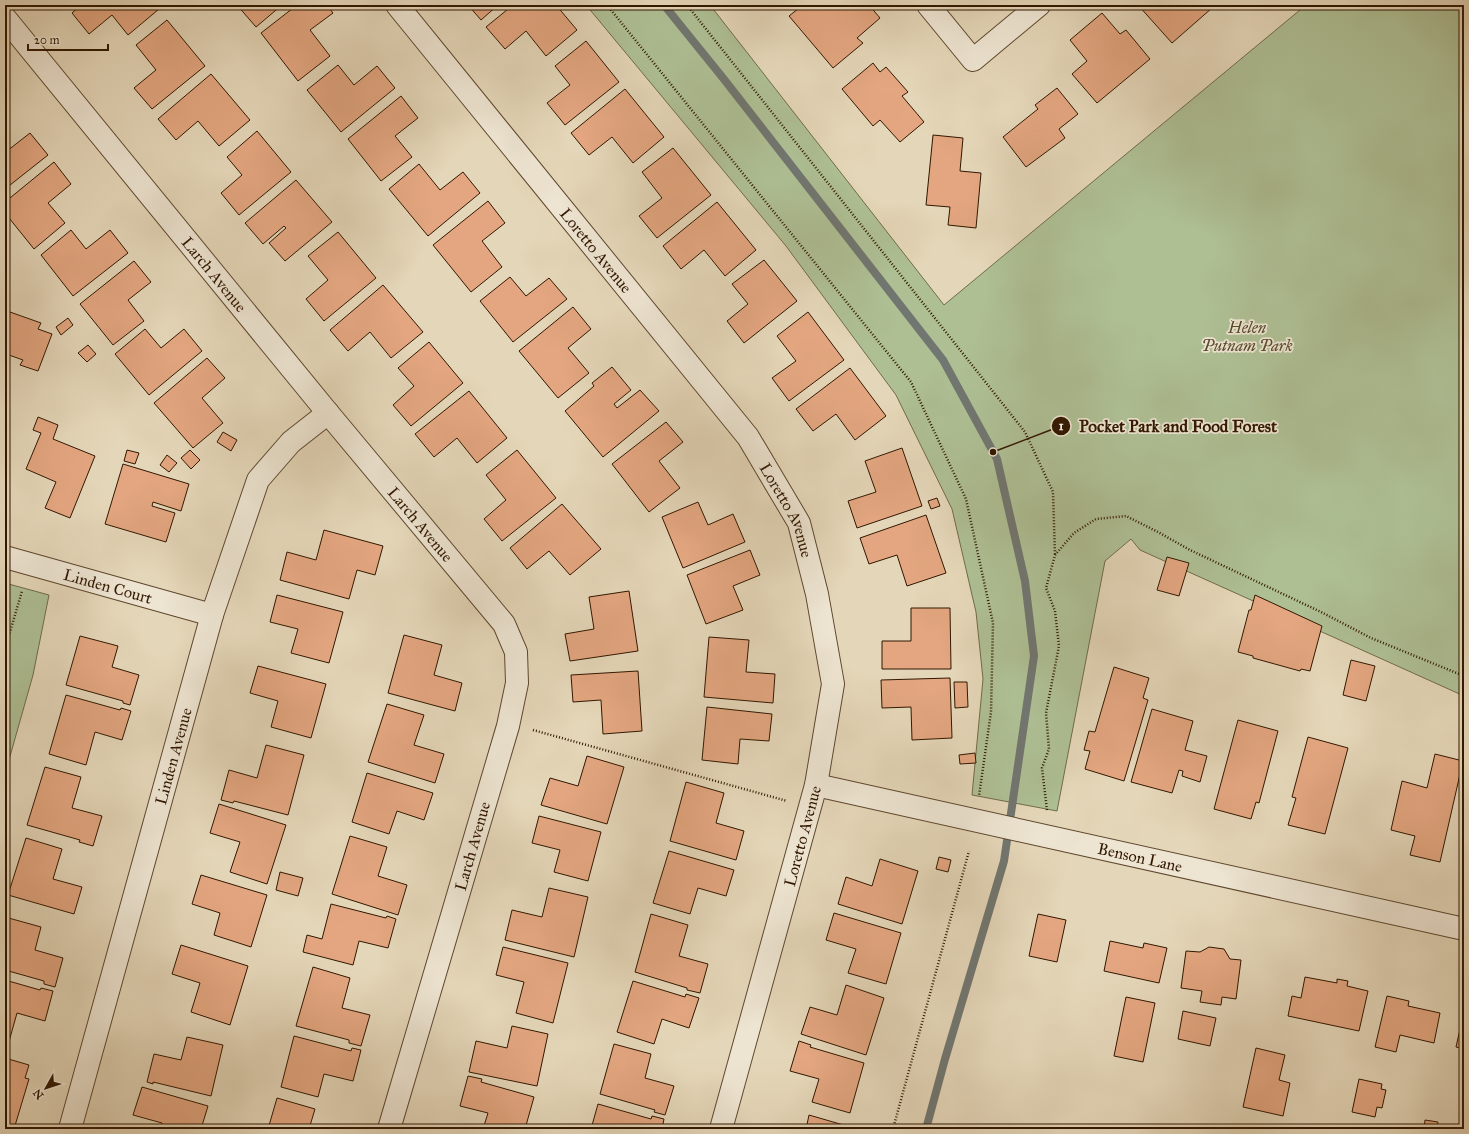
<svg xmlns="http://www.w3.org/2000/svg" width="1469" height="1134" font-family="'IM FELL Great Primer',serif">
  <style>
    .green { fill: #aebf94; stroke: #706b4a }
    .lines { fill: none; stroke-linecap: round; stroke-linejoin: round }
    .stream { stroke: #717670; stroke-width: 8 }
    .building { fill: #e3a680; stroke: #311700 }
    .minor-casing { stroke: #5e472e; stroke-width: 24 }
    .path { stroke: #311700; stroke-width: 2.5; stroke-dasharray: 1 2; stroke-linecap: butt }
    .minor { stroke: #ede4d1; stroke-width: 22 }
    .labels { text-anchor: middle; stroke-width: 3.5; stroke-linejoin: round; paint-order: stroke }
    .street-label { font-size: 16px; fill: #311700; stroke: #ede4d1 }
    .park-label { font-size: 16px; font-style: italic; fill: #56492c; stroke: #ede4d1 }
    .leader { fill: none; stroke: #311700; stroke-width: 1.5 }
    .callout-dot { fill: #311700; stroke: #ede4d1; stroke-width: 1.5 }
    .mark-label { font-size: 12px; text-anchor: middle; font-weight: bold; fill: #fff }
    .callout-label { font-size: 17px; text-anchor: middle; font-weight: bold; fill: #311700; stroke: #ede4d1; stroke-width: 3.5; stroke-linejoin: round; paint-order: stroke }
  </style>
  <rect width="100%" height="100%" fill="#e4d6b8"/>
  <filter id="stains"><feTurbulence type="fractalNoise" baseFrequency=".005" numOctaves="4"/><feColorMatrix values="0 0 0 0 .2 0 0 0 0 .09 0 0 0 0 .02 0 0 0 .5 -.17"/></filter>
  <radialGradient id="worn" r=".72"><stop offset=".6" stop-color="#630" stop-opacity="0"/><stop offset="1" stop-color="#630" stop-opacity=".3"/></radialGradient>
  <g class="green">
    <polygon points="586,5 710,5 944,305 1306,5 1464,5 1464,696 1140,550 1131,539 1105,561 1057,811 972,795 983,679 976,612 952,509 896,395 786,246"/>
    <polygon points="5,583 49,595 33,675 5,774"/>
  </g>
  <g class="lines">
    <polyline class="stream" points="664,5 723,78 943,360 997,459 1025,581 1034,656 1004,861 945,1059 926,1129"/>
  </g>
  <g class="building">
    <polygon points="81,5 155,5 159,9 128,35 112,15 89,34 72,13"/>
    <polygon points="237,5 282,5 256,27"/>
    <polygon points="297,5 327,5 333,13 310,30 330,56 298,81 261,33"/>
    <polygon points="468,5 498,5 481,20"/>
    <polygon points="513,5 556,5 577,30 546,56 526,31 505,49 486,27"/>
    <polygon points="803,5 869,5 880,18 857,38 863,43 833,68 789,16"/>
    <polygon points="1138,5 1210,5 1212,8 1172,43"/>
    <polygon points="1102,13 1120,34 1126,30 1150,59 1097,103 1072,74 1087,61 1070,40"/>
    <polygon points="167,20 205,66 152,109 134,88 156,70 136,45"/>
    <polygon points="586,41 619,82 565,125 547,103 570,85 555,66"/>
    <polygon points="873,63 880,72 886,67 908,92 902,96 924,122 900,142 880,120 873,126 842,89"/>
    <polygon points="338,65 354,85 377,66 395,88 341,132 307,90"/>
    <polygon points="211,74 250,120 219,146 198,121 176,140 158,119"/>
    <polygon points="1057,88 1078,114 1059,129 1065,138 1026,167 1003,137 1038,109 1035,105"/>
    <polygon points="625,89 664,137 633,163 612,137 589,155 571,133"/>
    <polygon points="401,96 418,118 395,136 412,157 381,181 348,139"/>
    <polygon points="257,131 291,172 239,215 221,193 242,175 227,157"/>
    <polygon points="30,133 48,155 5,189 5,149 7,151"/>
    <polygon points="933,135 963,138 960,171 981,173 976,228 948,225 950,207 926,205"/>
    <polygon points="673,148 711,195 657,238 639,216 662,198 642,172"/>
    <polygon points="54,162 71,184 48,203 65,223 34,249 5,213 5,202"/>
    <polygon points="419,164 440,190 463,172 480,193 428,236 389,189"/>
    <polygon points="296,180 332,222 285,261 269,243 286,228 284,226 263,244 245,223"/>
    <polygon points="488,201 505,223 482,241 502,267 471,292 433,245"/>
    <polygon points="717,202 756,250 725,276 704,250 681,269 663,246"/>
    <polygon points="71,230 86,249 110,230 128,253 73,296 41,255"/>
    <polygon points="338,232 376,278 324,321 306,299 328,280 308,256"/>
    <polygon points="764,260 797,301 744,343 727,321 748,304 732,284"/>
    <polygon points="134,261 151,282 128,300 144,321 113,345 80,304"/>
    <polygon points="510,277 526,296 549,278 567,299 513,342 480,301"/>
    <polygon points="383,285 423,332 391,358 370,332 348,351 330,330"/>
    <polygon points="573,307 591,329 568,348 589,373 558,398 519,351"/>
    <polygon points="10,312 41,323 38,329 52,334 38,371 20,365 23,360 9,355 5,392 5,327"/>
    <polygon points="808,312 844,360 789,401 772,378 796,361 777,336"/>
    <polygon points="68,318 73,325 61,335 56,327"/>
    <polygon points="145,329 161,348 184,329 202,351 149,395 115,354"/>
    <polygon points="429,342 463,383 411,426 393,405 414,386 398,368"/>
    <polygon points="88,345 96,354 87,362 78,353"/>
    <polygon points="207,358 225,378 202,398 223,423 193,448 154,403"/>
    <polygon points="612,367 631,390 614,404 617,408 640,390 659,411 603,457 565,411 594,386 592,383"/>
    <polygon points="850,368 886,416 855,440 836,414 813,431 796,409"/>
    <polygon points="469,391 507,438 477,463 457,438 434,457 415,434"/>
    <polygon points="38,417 58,425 53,439 95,456 70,518 45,508 56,482 26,469 41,433 33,430"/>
    <polygon points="666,422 683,442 659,461 680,488 649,512 612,464"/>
    <polygon points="223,432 237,440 231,451 217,442"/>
    <polygon points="902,448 922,506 857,528 848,501 876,492 865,461"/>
    <polygon points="127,450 139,453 135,464 124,461"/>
    <polygon points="190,450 200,460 191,469 181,458"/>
    <polygon points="517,450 556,498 502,541 484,519 506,500 486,475"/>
    <polygon points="167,455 177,463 169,472 160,465"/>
    <polygon points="123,464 189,484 181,511 153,502 152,506 175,513 166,542 105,524"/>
    <polygon points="937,498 940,506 931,509 928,501"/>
    <polygon points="698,502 708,525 733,514 745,542 683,568 662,517"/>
    <polygon points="562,504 601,549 570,575 549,551 527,569 510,548"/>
    <polygon points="926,515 946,573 907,586 897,555 869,564 860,538"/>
    <polygon points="324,530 383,546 375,575 357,570 349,599 280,580 287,552 316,560"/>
    <polygon points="750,550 760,575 733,586 743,610 706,624 687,575"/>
    <polygon points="1167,557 1189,563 1179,596 1157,590"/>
    <polygon points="629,591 638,651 570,661 565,634 594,629 589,597"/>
    <polygon points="277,595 343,612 329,663 291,653 298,629 270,622"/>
    <polygon points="1255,595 1322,626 1310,671 1301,669 1300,671 1253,658 1253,656 1238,652 1249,610 1251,610"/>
    <polygon points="911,608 950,608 951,669 882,669 882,641 911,641"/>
    <polygon points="404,635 442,645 434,675 462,683 455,711 388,693"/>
    <polygon points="80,636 118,646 112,667 139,675 130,705 123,703 123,701 66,685"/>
    <polygon points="709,637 749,640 746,672 775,674 773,703 704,697"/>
    <polygon points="1351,660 1375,666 1366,701 1343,695"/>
    <polygon points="258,666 326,684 311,738 271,727 278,701 250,693"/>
    <polygon points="1114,667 1149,678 1143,698 1148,700 1124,781 1085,769 1090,751 1084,750 1089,731 1095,732"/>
    <polygon points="638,671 642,731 603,734 601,700 573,702 571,675"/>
    <polygon points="950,678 952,738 912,740 911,707 882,708 881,680"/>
    <polygon points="954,682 967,682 968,707 955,708"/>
    <polygon points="66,695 120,710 121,708 131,711 122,740 95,732 86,765 49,754"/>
    <polygon points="387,704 424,715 414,745 444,754 435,783 368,762"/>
    <polygon points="707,707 772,714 769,741 740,739 738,764 702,760"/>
    <polygon points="1152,709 1193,721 1185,750 1207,756 1200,782 1182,776 1183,771 1179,770 1172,793 1131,782"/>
    <polygon points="1238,720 1278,731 1259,803 1256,802 1251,819 1214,809"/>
    <polygon points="1308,737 1348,748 1325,834 1288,825 1296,798 1292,797"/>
    <polygon points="266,745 304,755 288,815 234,801 233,803 221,800 229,770 257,778"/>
    <polygon points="975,753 976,763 960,764 959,755"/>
    <polygon points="1435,754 1463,761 1440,862 1410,855 1415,836 1391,830 1402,781 1427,788"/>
    <polygon points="587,756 624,767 607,824 541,805 550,778 578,786"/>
    <polygon points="45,767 81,777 72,808 102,816 93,846 79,842 80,840 27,825"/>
    <polygon points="367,773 433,793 424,820 397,811 389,834 352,822"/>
    <polygon points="686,782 724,793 716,823 744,831 736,860 670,841"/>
    <polygon points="219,804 286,825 267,884 230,872 240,842 210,833"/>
    <polygon points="539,816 601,832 588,881 554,872 560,850 532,843"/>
    <polygon points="350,836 387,847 378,876 407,885 398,915 332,894"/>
    <polygon points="26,838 62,849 53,879 82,887 74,914 8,895"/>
    <polygon points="669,851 734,870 726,896 698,888 690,914 653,903"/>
    <polygon points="939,857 951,860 948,872 936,869"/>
    <polygon points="880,859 918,871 902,924 838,904 846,877 872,886"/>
    <polygon points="280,872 303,878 298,896 276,890"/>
    <polygon points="201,875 267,895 251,947 214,935 220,913 192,904"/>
    <polygon points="549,888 588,897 574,957 505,940 512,910 542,917"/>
    <polygon points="331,904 386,918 387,916 396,919 388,948 359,941 353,965 303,952 307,935 322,939"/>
    <polygon points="834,913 901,933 886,984 848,973 856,949 826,940"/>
    <polygon points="651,914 688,925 679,956 708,964 700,993 687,990 687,988 635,972"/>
    <polygon points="1038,914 1066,920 1057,962 1029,956"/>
    <polygon points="5,917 41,927 35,950 63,958 55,987 44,984 44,981 5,970"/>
    <polygon points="1110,941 1143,948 1144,943 1167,948 1159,983 1104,971"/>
    <polygon points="181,945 248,966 230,1025 191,1012 200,983 172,974"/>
    <polygon points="503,947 568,963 553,1023 516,1013 524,982 496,975"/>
    <polygon points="1209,947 1224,949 1230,959 1241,960 1236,999 1222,997 1221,1005 1200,1002 1202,991 1181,988 1186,951 1200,952"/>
    <polygon points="313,967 350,978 342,1008 370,1015 361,1046 349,1043 349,1040 296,1026"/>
    <polygon points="1305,977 1337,983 1337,979 1348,981 1347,986 1368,991 1359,1031 1288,1016 1292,996 1301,998"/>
    <polygon points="5,980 40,990 41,988 53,991 45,1021 17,1013 8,1045 5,1044"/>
    <polygon points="633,981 685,997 686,994 699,998 689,1028 662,1019 654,1044 617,1032"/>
    <polygon points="846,985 884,998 866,1055 801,1034 810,1007 837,1015"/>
    <polygon points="1387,996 1409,1001 1408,1006 1440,1013 1434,1043 1400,1035 1396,1052 1375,1047"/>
    <polygon points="1126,997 1155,1003 1143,1062 1114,1056"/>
    <polygon points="1183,1011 1216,1018 1210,1046 1178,1039"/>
    <polygon points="1463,1016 1464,1016 1464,1049 1456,1047"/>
    <polygon points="512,1026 548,1034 537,1086 469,1072 476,1041 507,1048"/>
    <polygon points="294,1036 351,1051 352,1048 361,1050 353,1081 324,1074 318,1097 281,1087"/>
    <polygon points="187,1037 223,1045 211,1096 153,1082 153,1084 147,1082 154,1054 181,1060"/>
    <polygon points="799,1041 811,1045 810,1047 864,1063 850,1113 812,1102 819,1079 790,1071"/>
    <polygon points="614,1044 651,1054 645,1078 674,1086 665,1115 654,1112 655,1110 600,1094"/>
    <polygon points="1256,1048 1285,1055 1279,1080 1290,1083 1283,1116 1243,1107"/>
    <polygon points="5,1058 29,1065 25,1078 29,1079 14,1129 5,1129"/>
    <polygon points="468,1076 482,1079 481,1082 534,1097 525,1129 483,1129 488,1113 460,1106"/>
    <polygon points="1359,1079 1382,1084 1381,1089 1386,1090 1382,1108 1377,1107 1375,1117 1352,1112"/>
    <polygon points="142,1087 208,1106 201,1129 160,1129 162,1123 133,1115"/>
    <polygon points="277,1098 315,1109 309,1129 268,1129"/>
    <polygon points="598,1104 651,1119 652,1116 664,1119 662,1129 591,1129"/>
    <polygon points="809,1115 847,1126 846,1129 806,1129"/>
    <polygon points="1425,1120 1438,1122 1437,1129 1424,1129"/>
  </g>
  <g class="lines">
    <defs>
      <g id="minor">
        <path id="s1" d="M397,5L748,437L799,523L817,594L833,684L816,785L721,1129"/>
        <polyline points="928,5 973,60 1039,5"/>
        <path id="s2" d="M5,18L328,413L504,624L516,652L517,683L508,726L389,1129"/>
        <path id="s3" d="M5,557L212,615"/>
        <path id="s4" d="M816,785L1464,929"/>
        <path id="s5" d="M70,1129L212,615L258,480L291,442L328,413"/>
      </g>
    </defs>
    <use href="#minor" class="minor-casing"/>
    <g class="path">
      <polyline points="607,5 911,382 966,499 993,623 991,712 979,796"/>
      <polyline points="687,5 1025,432 1053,492 1055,555"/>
      <polyline points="5,641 10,632 22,591"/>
      <polyline points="533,730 787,801"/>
      <polyline points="1047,810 1042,768 1049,749 1046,713 1059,646 1055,611 1046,588 1055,555 1074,533 1096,519 1126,516 1158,532 1190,550 1321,612 1371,638 1464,676"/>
      <polyline points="893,1129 969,851"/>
    </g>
    <use href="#minor" class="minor"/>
  </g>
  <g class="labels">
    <g class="street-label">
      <text dy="6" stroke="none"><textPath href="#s1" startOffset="316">Loretto Avenue</textPath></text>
      <text dy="6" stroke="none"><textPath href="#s2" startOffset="331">Larch Avenue</textPath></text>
      <text dy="6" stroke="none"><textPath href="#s1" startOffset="640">Loretto Avenue</textPath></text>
      <text dy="6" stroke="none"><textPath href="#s2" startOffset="655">Larch Avenue</textPath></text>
      <text dy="6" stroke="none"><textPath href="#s3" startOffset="107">Linden Court</textPath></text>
      <text dy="6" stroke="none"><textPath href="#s5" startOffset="387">Linden Avenue</textPath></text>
      <text transform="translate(802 836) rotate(-75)" y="6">Loretto Avenue</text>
      <text transform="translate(472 846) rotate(-74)" y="6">Larch Avenue</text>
      <text dy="6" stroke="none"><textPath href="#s4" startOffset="332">Benson Lane</textPath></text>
    </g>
    <g class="park-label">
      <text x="1247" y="333">Helen<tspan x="1247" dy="18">Putnam Park</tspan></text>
    </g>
  </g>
  <path class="leader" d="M993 452L1061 426"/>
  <g class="callout-dot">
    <circle cx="993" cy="452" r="4"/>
    <circle cx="1061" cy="426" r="10"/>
  </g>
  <g class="mark-label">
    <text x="1061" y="430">1</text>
  </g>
  <g class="callout-label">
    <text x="1178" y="432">Pocket Park and Food Forest</text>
  </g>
  <rect width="1469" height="1134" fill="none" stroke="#e4d6b8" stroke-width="20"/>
  <rect x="6" y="6" width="1457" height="1122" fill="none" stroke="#311700" stroke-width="2"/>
  <rect x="10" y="10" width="1449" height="1114" fill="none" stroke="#311700"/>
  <g transform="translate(46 1088) rotate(231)" stroke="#ede4d1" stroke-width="3" paint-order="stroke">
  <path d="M0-3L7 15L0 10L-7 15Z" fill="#311700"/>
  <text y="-6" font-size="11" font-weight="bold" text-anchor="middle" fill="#311700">N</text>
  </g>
  <path d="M28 44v6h80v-6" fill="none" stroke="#311700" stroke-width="2"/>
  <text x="34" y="44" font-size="12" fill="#311700" stroke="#ede4d1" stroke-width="3" paint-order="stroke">20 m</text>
  <rect width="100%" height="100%" filter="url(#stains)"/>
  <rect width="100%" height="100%" fill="url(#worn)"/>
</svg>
